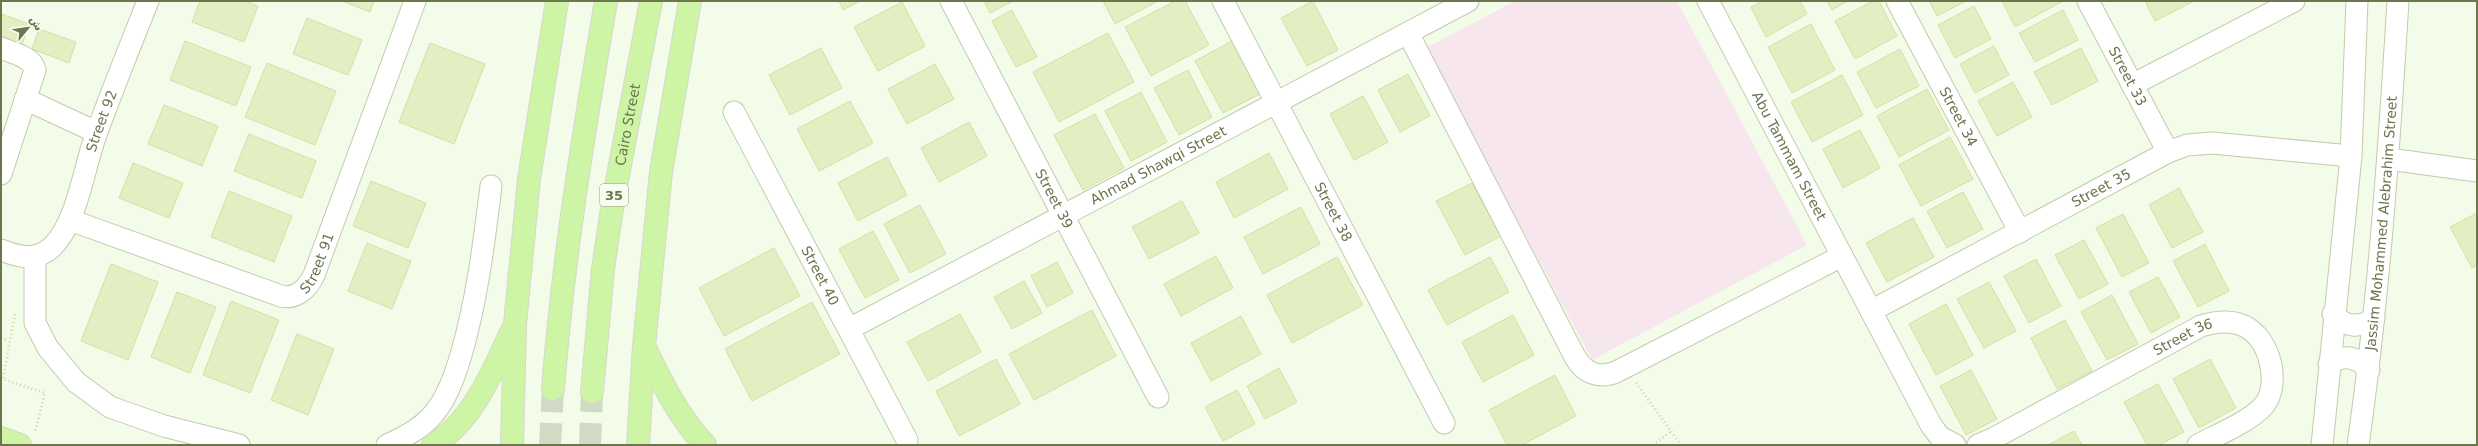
<svg xmlns="http://www.w3.org/2000/svg" width="2478" height="446" font-family="'DejaVu Sans','Noto Sans Arabic',sans-serif">
  <style>
    .education { fill: #f8e6ef }
    .building { fill: #e3efc3; stroke: #d2e1a4 }
    .lines { fill: none; stroke-linecap: round; stroke-linejoin: round }
    .major-tunnel { stroke: #d1dac2; stroke-width: 22; stroke-dasharray: 22 11; stroke-linecap: butt }
    .minor-casing { stroke: #c2cbad; stroke-width: 23 }
    .major-casing { stroke: #d6d8cd; stroke-width: 24 }
    .path { stroke: #c8d4a5; stroke-width: 2.5; stroke-dasharray: 1 3; stroke-linecap: butt }
    .minor { stroke: #fff; stroke-width: 21 }
    .major { stroke: #cef5a6; stroke-width: 22 }
    .labels { text-anchor: middle; stroke-width: 3; stroke-linejoin: round; paint-order: stroke }
    .shield { fill: #f7fef0; stroke: #969e7f; stroke-width: 1 }
    .shield-label { font-size: 13px; font-weight: bold; fill: #6c754e }
    .street-label { font-size: 14px; fill: #6c754e; stroke: #f7fef0 }
  </style>
  <rect width="100%" height="100%" fill="#f3fbe9"/>
  <polygon class="education" points="1515,1 1677,1 1807,245 1592,360 1426,48"/>
  <g class="building">
    <polygon points="200,1 246,1 258,6 244,42 192,22"/>
    <polygon points="342,1 374,1 370,12"/>
    <polygon points="839,1 860,1 843,10"/>
    <polygon points="984,1 1013,1 990,13"/>
    <polygon points="1103,1 1158,1 1115,24"/>
    <polygon points="1175,1 1185,1 1209,45 1151,76 1125,27"/>
    <polygon points="1313,1 1338,50 1307,66 1281,18"/>
    <polygon points="1763,1 1800,1 1807,14 1766,37 1751,7"/>
    <polygon points="1827,1 1848,1 1832,10"/>
    <polygon points="1873,1 1879,1 1897,36 1855,59 1835,21"/>
    <polygon points="1929,1 1966,1 1937,16"/>
    <polygon points="2002,1 2063,1 2015,27"/>
    <polygon points="2145,1 2194,1 2155,21"/>
    <polygon points="902,2 925,46 878,71 854,27"/>
    <polygon points="1974,6 1991,39 1955,58 1938,25"/>
    <polygon points="1012,10 1037,57 1016,67 992,21"/>
    <polygon points="2063,10 2078,40 2035,62 2019,33"/>
    <polygon points="1,14 29,24 21,48 1,41"/>
    <polygon points="307,18 362,40 348,75 293,54"/>
    <polygon points="1811,24 1835,70 1792,93 1768,47"/>
    <polygon points="39,29 76,42 69,63 32,49"/>
    <polygon points="1108,33 1134,82 1059,122 1033,72"/>
    <polygon points="1234,40 1262,93 1223,113 1195,61"/>
    <polygon points="185,41 251,67 236,106 170,80"/>
    <polygon points="430,43 485,64 454,144 399,122"/>
    <polygon points="1994,46 2009,75 1975,93 1960,64"/>
    <polygon points="821,48 842,88 790,115 769,75"/>
    <polygon points="2081,48 2098,81 2052,105 2034,72"/>
    <polygon points="1900,49 1919,86 1876,108 1857,72"/>
    <polygon points="267,63 336,91 315,145 245,117"/>
    <polygon points="935,64 954,99 907,124 888,89"/>
    <polygon points="1188,70 1212,117 1179,135 1154,88"/>
    <polygon points="1408,74 1430,116 1400,132 1378,90"/>
    <polygon points="1842,75 1863,115 1812,142 1791,102"/>
    <polygon points="2013,82 2032,117 1997,136 1978,101"/>
    <polygon points="1927,89 1949,130 1899,157 1877,116"/>
    <polygon points="1141,92 1167,142 1131,161 1105,111"/>
    <polygon points="1363,96 1388,142 1354,160 1330,114"/>
    <polygon points="850,101 873,143 819,171 797,129"/>
    <polygon points="164,105 218,126 202,166 148,144"/>
    <polygon points="1095,114 1124,168 1083,190 1054,135"/>
    <polygon points="969,122 987,156 939,182 921,148"/>
    <polygon points="1860,130 1880,168 1843,188 1823,149"/>
    <polygon points="249,134 316,161 302,198 234,171"/>
    <polygon points="1950,137 1973,179 1921,206 1899,165"/>
    <polygon points="1269,153 1288,189 1234,218 1216,182"/>
    <polygon points="887,157 907,195 858,221 838,183"/>
    <polygon points="133,163 183,183 169,218 119,198"/>
    <polygon points="371,181 426,203 408,248 353,226"/>
    <polygon points="1472,183 1501,236 1465,255 1436,201"/>
    <polygon points="2179,188 2203,232 2172,248 2149,205"/>
    <polygon points="229,191 292,216 274,262 211,237"/>
    <polygon points="1963,192 1983,229 1947,248 1927,211"/>
    <polygon points="1182,201 1199,233 1149,259 1132,227"/>
    <polygon points="920,205 946,254 910,273 884,224"/>
    <polygon points="1301,207 1320,244 1263,274 1244,237"/>
    <polygon points="2477,213 2477,265 2472,268 2450,227"/>
    <polygon points="2123,214 2149,263 2122,277 2096,228"/>
    <polygon points="1913,218 1934,257 1887,282 1866,243"/>
    <polygon points="873,231 899,280 865,298 839,249"/>
    <polygon points="2084,240 2108,284 2079,299 2055,255"/>
    <polygon points="367,243 411,261 392,309 348,291"/>
    <polygon points="2205,244 2229,291 2198,307 2173,261"/>
    <polygon points="774,248 800,296 724,336 699,288"/>
    <polygon points="1216,256 1233,288 1181,316 1164,284"/>
    <polygon points="1337,257 1363,305 1292,343 1267,295"/>
    <polygon points="1490,257 1509,292 1447,325 1428,290"/>
    <polygon points="2036,259 2061,306 2029,323 2004,276"/>
    <polygon points="1057,262 1073,293 1047,307 1031,276"/>
    <polygon points="111,264 158,282 128,360 81,341"/>
    <polygon points="2158,277 2180,317 2151,333 2129,292"/>
    <polygon points="1024,281 1042,313 1012,329 994,297"/>
    <polygon points="1989,282 2016,331 1984,348 1957,299"/>
    <polygon points="177,292 216,307 190,373 151,357"/>
    <polygon points="2112,295 2138,344 2107,360 2081,312"/>
    <polygon points="231,301 279,320 250,393 203,375"/>
    <polygon points="812,302 840,354 752,401 725,349"/>
    <polygon points="1946,304 1973,355 1936,375 1909,324"/>
    <polygon points="1092,310 1116,356 1034,400 1009,354"/>
    <polygon points="960,314 981,352 928,381 907,342"/>
    <polygon points="1513,315 1534,355 1483,382 1462,342"/>
    <polygon points="1241,316 1261,354 1211,381 1191,343"/>
    <polygon points="2065,320 2092,371 2057,389 2031,338"/>
    <polygon points="297,334 334,349 308,415 271,400"/>
    <polygon points="996,359 1020,404 959,436 936,391"/>
    <polygon points="2210,359 2236,408 2199,428 2173,379"/>
    <polygon points="1279,368 1297,402 1265,419 1247,386"/>
    <polygon points="1971,370 1997,419 1966,435 1940,386"/>
    <polygon points="1555,375 1576,416 1522,445 1507,445 1489,410"/>
    <polygon points="2158,384 2184,432 2159,445 2147,445 2124,402"/>
    <polygon points="1237,390 1255,424 1223,441 1205,407"/>
    <polygon points="2074,431 2082,445 2048,445"/>
  </g>
  <g class="lines">
    <g class="major-tunnel">
      <polyline points="550,445 553,389"/>
      <polyline points="590,445 592,392"/>
    </g>
    <defs>
      <g id="minor">
        <path id="s1" d="M951,1L1158,397"/>
        <path id="s2" d="M1223,1L1444,423"/>
        <path id="s3" d="M1708,1L1931,425L1940,437L1955,445"/>
        <path id="s4" d="M1897,1L2020,232"/>
        <path id="s5" d="M2088,1L2168,152"/>
        <path d="M1408,33L1575,357C1584,373 1599,379 1616,372L1842,256"/>
        <path d="M1,48C12,53 32,56 35,70L1,174"/>
        <polyline points="2132,85 2294,1"/>
        <polyline points="25,99 96,132"/>
        <path id="s6" d="M734,112L907,440"/>
        <polyline points="2389,159 2477,171"/>
        <path id="s7" d="M70,220L281,296C296,300 308,288 314,275L415,1"/>
        <path id="s8" d="M1,250C19,257 36,262 52,247C78,222 84,165 97,132C113,88 131,44 148,1"/>
        <polyline points="35,256 35,323 48,348 76,382 110,407 164,426 239,445"/>
        <path id="s9" d="M1871,311L2168,152L2187,145L2212,143L2351,156"/>
        <path d="M2333,314C2345,327 2360,329 2374,318"/>
        <path id="s10" d="M849,329L1468,1"/>
        <path d="M2329,364C2343,354 2357,356 2369,370"/>
        <path d="M387,445C407,436 426,426 438,408C449,393 456,372 461,355C477,300 484,243 491,186"/>
        <path id="s11" d="M1978,445L1994,438L2201,326C2214,322 2226,320 2239,324C2268,333 2280,377 2267,401C2257,419 2216,435 2198,445"/>
        <polyline points="2322,445 2351,156 2357,1"/>
        <path id="s12" d="M2358,445C2379,298 2389,149 2398,1"/>
      </g>
      <g id="major">
        <path d="M645,348C662,383 678,416 705,445"/>
        <path d="M553,389C563,258 584,131 606,1"/>
        <path id="s13" d="M592,392L603,269L613,202L651,1"/>
        <polyline points="1,438 20,445"/>
        <path d="M433,445C473,421 493,371 512,330"/>
        <polyline points="512,445 515,324 529,179 557,1"/>
        <polyline points="638,445 644,346 661,172 690,1"/>
      </g>
    </defs>
    <use href="#minor" class="minor-casing"/>
    <use href="#major" class="major-casing"/>
    <g class="path">
      <polyline points="15,314 3,379 45,393 35,433"/>
      <polyline points="1,338 8,340"/>
      <polyline points="1636,383 1681,445"/>
      <polyline points="1653,445 1670,432"/>
    </g>
    <use href="#minor" class="minor"/>
    <use href="#major" class="major"/>
  </g>
  <g class="labels">
    <rect class="shield" x="600" y="184" width="28" height="22" rx="3"/>
    <g class="shield-label">
      <text x="614" y="200">35</text>
    </g>
    <g class="street-label">
      <text dy="5" stroke="none"><textPath href="#s5" startOffset="85">Street 33</textPath></text>
      <text dy="5" stroke="none"><textPath href="#s4" startOffset="131">Street 34</textPath></text>
      <text dy="5" stroke="none"><textPath href="#s8" startOffset="191">Street 92</textPath></text>
      <text dy="5" stroke="none"><textPath href="#s13" startOffset="270">Cairo Street</textPath></text>
      <text dy="5" stroke="none"><textPath href="#s3" startOffset="175">Abu Tammam Street</textPath></text>
      <text dy="5" stroke="none"><textPath href="#s10" startOffset="350">Ahmad Shawqi Street</textPath></text>
      <text dy="5" stroke="none"><textPath href="#s9" startOffset="261">Street 35</textPath></text>
      <text dy="5" stroke="none"><textPath href="#s1" startOffset="223">Street 39</textPath></text>
      <text dy="5" stroke="none"><textPath href="#s2" startOffset="238">Street 38</textPath></text>
      <text dy="5" stroke="none"><textPath href="#s12" startOffset="223">Jassim Mohammed Alebrahim Street</textPath></text>
      <text dy="5" stroke="none"><textPath href="#s7" startOffset="279">Street 91</textPath></text>
      <text dy="5" stroke="none"><textPath href="#s6" startOffset="185">Street 40</textPath></text>
      <text dy="5" stroke="none"><textPath href="#s11" startOffset="232">Street 36</textPath></text>
    </g>
  </g>
  <rect width="2478" height="446" fill="none" stroke="#6c754e" stroke-width="4"/>
  <g transform="translate(28 28) rotate(61)" stroke="#f7fef0" stroke-width="3" paint-order="stroke">
  <path d="M0-3L7 15L0 10L-7 15Z" fill="#6c754e"/>
  <text y="-6" font-size="11" font-weight="bold" text-anchor="middle" fill="#6c754e">ش</text>
  </g>
</svg>
